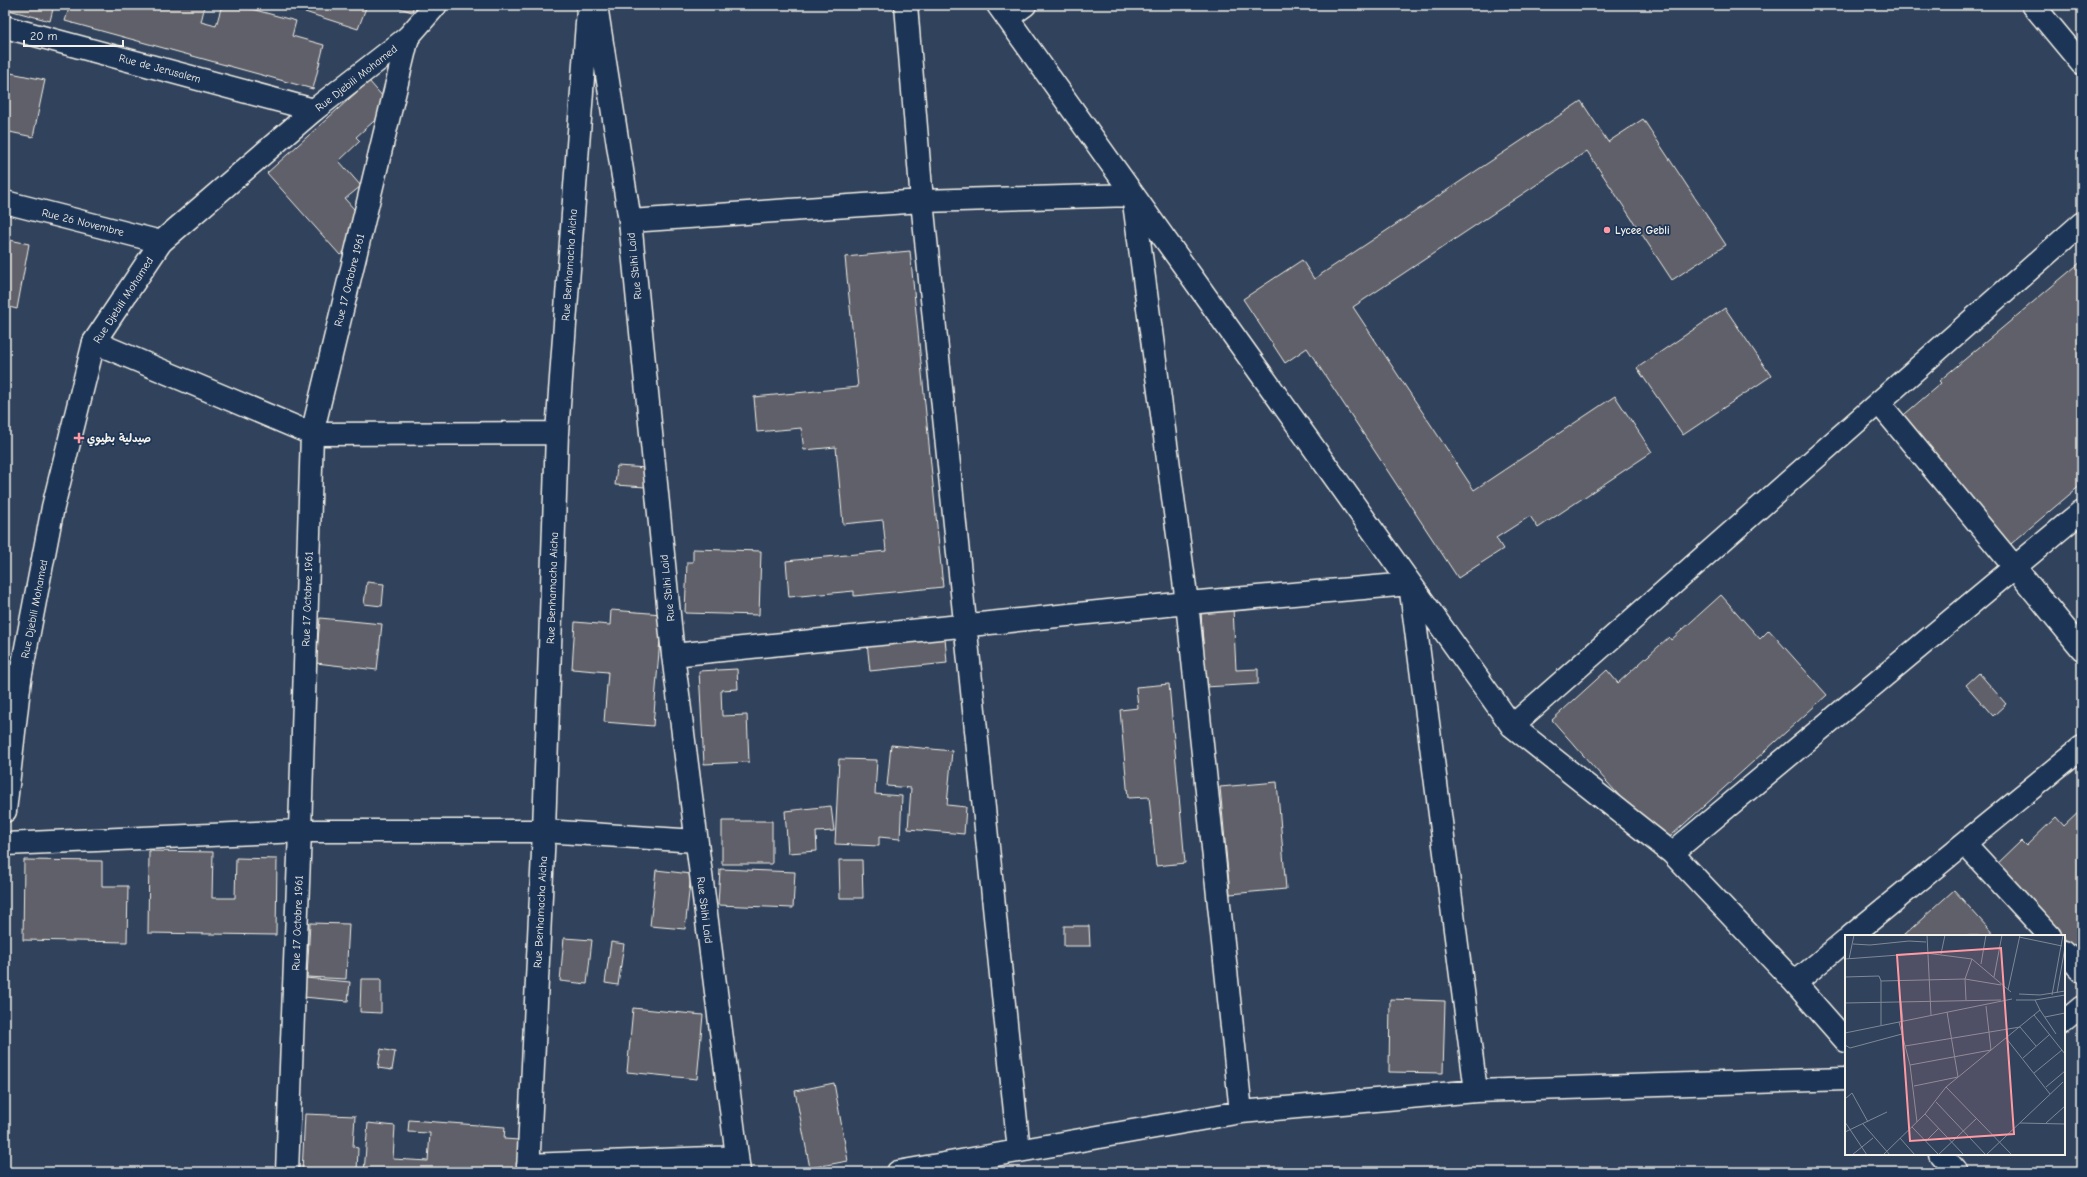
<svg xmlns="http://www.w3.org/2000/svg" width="2087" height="1177" viewBox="0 0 2087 1177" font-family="'Comic Neue','Playpen Sans Arabic',sans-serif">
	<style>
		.building { fill: #5f6069; stroke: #f4f1e8 }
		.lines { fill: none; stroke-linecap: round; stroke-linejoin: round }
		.minor-casing { stroke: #f4f1e8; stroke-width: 25 }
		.major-casing { stroke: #f4f1e8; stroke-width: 25 }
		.minor { stroke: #1d3557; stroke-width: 22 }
		.major { stroke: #1d3557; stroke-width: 22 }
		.poi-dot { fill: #ff9aa2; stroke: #1d3557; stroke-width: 1.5 }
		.labels { text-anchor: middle; stroke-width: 3.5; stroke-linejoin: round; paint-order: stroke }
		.street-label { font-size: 11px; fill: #f4f1e8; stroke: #1d3557 }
		.poi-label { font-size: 11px; font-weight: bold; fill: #f4f1e8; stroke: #1d3557; text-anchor: start }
		.inset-road { fill: none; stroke: #7f8894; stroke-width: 1 }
		.view { fill: #ff9aa2; fill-opacity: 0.15; stroke: #ff9aa2; stroke-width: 2 }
		.inset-edge { fill: none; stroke: #f4f1e8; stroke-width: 2 }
	</style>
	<rect width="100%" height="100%" fill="#31425c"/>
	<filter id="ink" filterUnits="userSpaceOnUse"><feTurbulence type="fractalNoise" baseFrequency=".025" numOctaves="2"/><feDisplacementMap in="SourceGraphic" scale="8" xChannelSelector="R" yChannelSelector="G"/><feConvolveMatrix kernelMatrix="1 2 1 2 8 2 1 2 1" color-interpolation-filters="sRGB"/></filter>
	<g filter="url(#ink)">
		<path class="building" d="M5,5H54L50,21L5,9Z
			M70,5H205L201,22L216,26L222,5H244V7L296,21L292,36L324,45L313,89L65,21Z
			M283,5H367L358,29Z
			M390,5H414L412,12Z
			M11,73L45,80L33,137L5,131V102Z
			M369,81L391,106L356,137L360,141L339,161L361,186L345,199L371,228L340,255L267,173Z
			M1581,101L1608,142L1643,119L1726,245L1672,280L1587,151L1353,307L1474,490L1615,396L1652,452L1538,528L1530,516L1496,538L1503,549L1458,578L1307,348L1285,363L1243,299L1302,260L1314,279Z
			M5,239L29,244L17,309L5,306Z
			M910,251L943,587L854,596V591L789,597L786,561L886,551L883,520L843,524L836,447L804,450L801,428L757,432L754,397L858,387L845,257Z
			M2082,261V484L2005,549L1898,420L1941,383L1939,381Z
			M1725,308L1771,376L1683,435L1637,368Z
			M617,466L647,468L646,487L615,485Z
			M693,549L761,551L759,615L685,613L687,562H693Z
			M367,582L384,584L382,606L364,604Z
			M1721,595L1760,639L1769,630L1827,695L1662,844L1552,720L1607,670L1618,683L1669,637L1671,640Z
			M1233,608L1236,670L1258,669V684L1205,687L1201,610Z
			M611,610L662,614L653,726L604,722L608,672L572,669L575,622L610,625Z
			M320,618L382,624L377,670L316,663Z
			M944,625L947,663L870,671L866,633Z
			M737,669L738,689L721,690L722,716L747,715L749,762L704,764L699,671Z
			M1979,673L2006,704L1993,716L1966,685Z
			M1169,684L1185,863L1156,866L1149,797L1128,798L1120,710L1138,708L1136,687Z
			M891,745L952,751L947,805L966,807L964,834L908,829L911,788L887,786Z
			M839,759L877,760L875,794L902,796L900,839L879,837V846L835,844Z
			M1277,782L1286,889L1230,894L1220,787Z
			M831,806L834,831L816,832L817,851L788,853L785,811Z
			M2082,809V957L2064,938V936H2062L1995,866L2021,841L2026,846L2056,817L2064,826Z
			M722,821H772V864H722Z
			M149,851L213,852L212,898H235L236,858L277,859L276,935L148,933Z
			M24,860L102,861V886H128L127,942L23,940Z
			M839,860H862L863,898H840Z
			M720,869L795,872L793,908L718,905Z
			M656,870L691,874L685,929L650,926Z
			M1954,890L1995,936H1903Z
			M310,923L349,924L346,979L307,977Z
			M1064,926H1089L1090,946H1064Z
			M564,938L592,940L587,984L560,981Z
			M611,942L624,944L618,985L605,983Z
			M305,978L350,982L348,1001L303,997Z
			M361,979H381V1013L360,1012Z
			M1390,999L1445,1001L1443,1073L1389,1072Z
			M633,1008L703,1015L697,1079L627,1072Z
			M381,1049L395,1052L392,1070L378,1068Z
			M834,1083L848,1161L810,1168L795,1091Z
			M305,1114L355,1116L353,1147L358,1148L357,1172H302Z
			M409,1120L505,1127L504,1139L519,1140L517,1172H364L368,1123L395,1126L393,1159L428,1161L430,1133L408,1132Z"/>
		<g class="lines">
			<defs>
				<path id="minor" d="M596,5L630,221L673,655L739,1172
					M906,5L922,201L1019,1151
					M998,5L1512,726L1672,853L1795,983L1846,1041
					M2033,5L2082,64
					M1007,18L1025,5
					M5,27L314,110
					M5,202L161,242
					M630,221L922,201L1133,195L1187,603L1241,1112
					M94,342L312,434L557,433
					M1879,403L2082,649
					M673,655L1187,603L1410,584L1476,1091
					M5,675L20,679
					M1512,726L2082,223
					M5,844L300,831H544L696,841
					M1965,844L2050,936
					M1672,853L2082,511
					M1851,936L2082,747
					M2064,952L2082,971
					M1795,983L1846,940
					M2064,1022L2082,1007
					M1941,1154L1957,1172
					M528,1165L737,1157
					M287,1172L300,831L312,434L408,37
					M528,1172L544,831L557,433L588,9
					M898,1172L1241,1112L1476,1091L1846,1079"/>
				<path id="major" d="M5,811L20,679L53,507L94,342L161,242L314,110L408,37L436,5"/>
			</defs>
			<use href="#minor" class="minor-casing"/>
			<use href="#major" class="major-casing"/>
			<use href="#minor" class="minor"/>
			<use href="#major" class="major"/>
		</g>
	</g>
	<g class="poi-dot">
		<circle cx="1607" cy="230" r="4"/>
		<path d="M77 432h4v4h4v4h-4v4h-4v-4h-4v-4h4z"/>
	</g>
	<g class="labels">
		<g class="street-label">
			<text transform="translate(160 68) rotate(15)" y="4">Rue de Jerusalem</text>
			<text transform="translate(356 78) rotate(-38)" y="4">Rue Djebili Mohamed</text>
			<text transform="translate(83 222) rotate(14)" y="4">Rue 26 Novembre</text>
			<text transform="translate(569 265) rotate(-86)" y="4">Rue Benhamacha Aicha</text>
			<text transform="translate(634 266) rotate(-96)" y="4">Rue Sbihi Laid</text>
			<text transform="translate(349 280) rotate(-76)" y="4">Rue 17 Octobre 1961</text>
			<text transform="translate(123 300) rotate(-57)" y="4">Rue Djebili Mohamed</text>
			<text transform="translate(552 588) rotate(-88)" y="4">Rue Benhamacha Aicha</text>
			<text transform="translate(667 588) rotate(-96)" y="4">Rue Sbihi Laid</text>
			<text transform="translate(307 599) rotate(-88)" y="4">Rue 17 Octobre 1961</text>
			<text transform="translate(34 609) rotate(-79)" y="4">Rue Djebili Mohamed</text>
			<text transform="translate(705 910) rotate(83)" y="4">Rue Sbihi Laid</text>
			<text transform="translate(540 912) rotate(-87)" y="4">Rue Benhamacha Aicha</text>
			<text transform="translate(297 923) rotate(-88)" y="4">Rue 17 Octobre 1961</text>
		</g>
		<g class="poi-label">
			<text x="1615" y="234">Lycee Gebli</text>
			<text x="87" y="442">صيدلية بطيوي</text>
		</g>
	</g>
	<g transform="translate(1845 935)">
		<rect width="220" height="220" fill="#31425c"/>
		<path class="inset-road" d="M82,0L86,80M174,2L217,11M8,9L25,10L64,6L81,7M96,19L100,0M0,24L81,18L127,24L166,57M4,24L9,0M136,29L141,0M0,42L34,41L36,46L120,44L156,50M149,42L157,0M163,55L175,0M212,58L220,12M174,59L195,60L220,56M207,60L218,0M121,65L120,44L127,24M171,65H190L220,60M56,67L58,86M0,68L156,65M195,75L211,99M189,80L220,119M200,82L220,78M54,87L65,130L72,187M36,90V46M0,98L167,64M161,103L205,159M0,110L5,113L57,99M60,111L175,92L191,111M178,123L204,100M65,130L146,115L141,71M189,138L217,115M69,151L113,142L102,77M101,152L167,220M201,152L220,136M0,164L7,158L23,187M91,167L141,220M80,179L119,220M0,187L22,220M175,188L220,189M201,188L220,171M18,189L45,220M67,192L94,220M0,197L42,177M55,203L70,220M81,206L94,193M7,220L28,203M38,220L80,179L101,152L195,75L190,65M93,220L132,183M141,220L218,147"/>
		<path class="view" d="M156,13L169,199L65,206L52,20Z"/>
		<rect width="220" height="220" class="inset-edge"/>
	</g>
	<rect width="2087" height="1177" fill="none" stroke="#1d3557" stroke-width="20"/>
	<rect x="10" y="10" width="2067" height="1157" fill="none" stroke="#f4f1e8" stroke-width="1.5" filter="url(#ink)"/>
	<path d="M24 40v6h99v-6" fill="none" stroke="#f4f1e8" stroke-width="2"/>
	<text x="30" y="40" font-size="12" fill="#f4f1e8" stroke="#1d3557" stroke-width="3" paint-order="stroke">20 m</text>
</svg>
